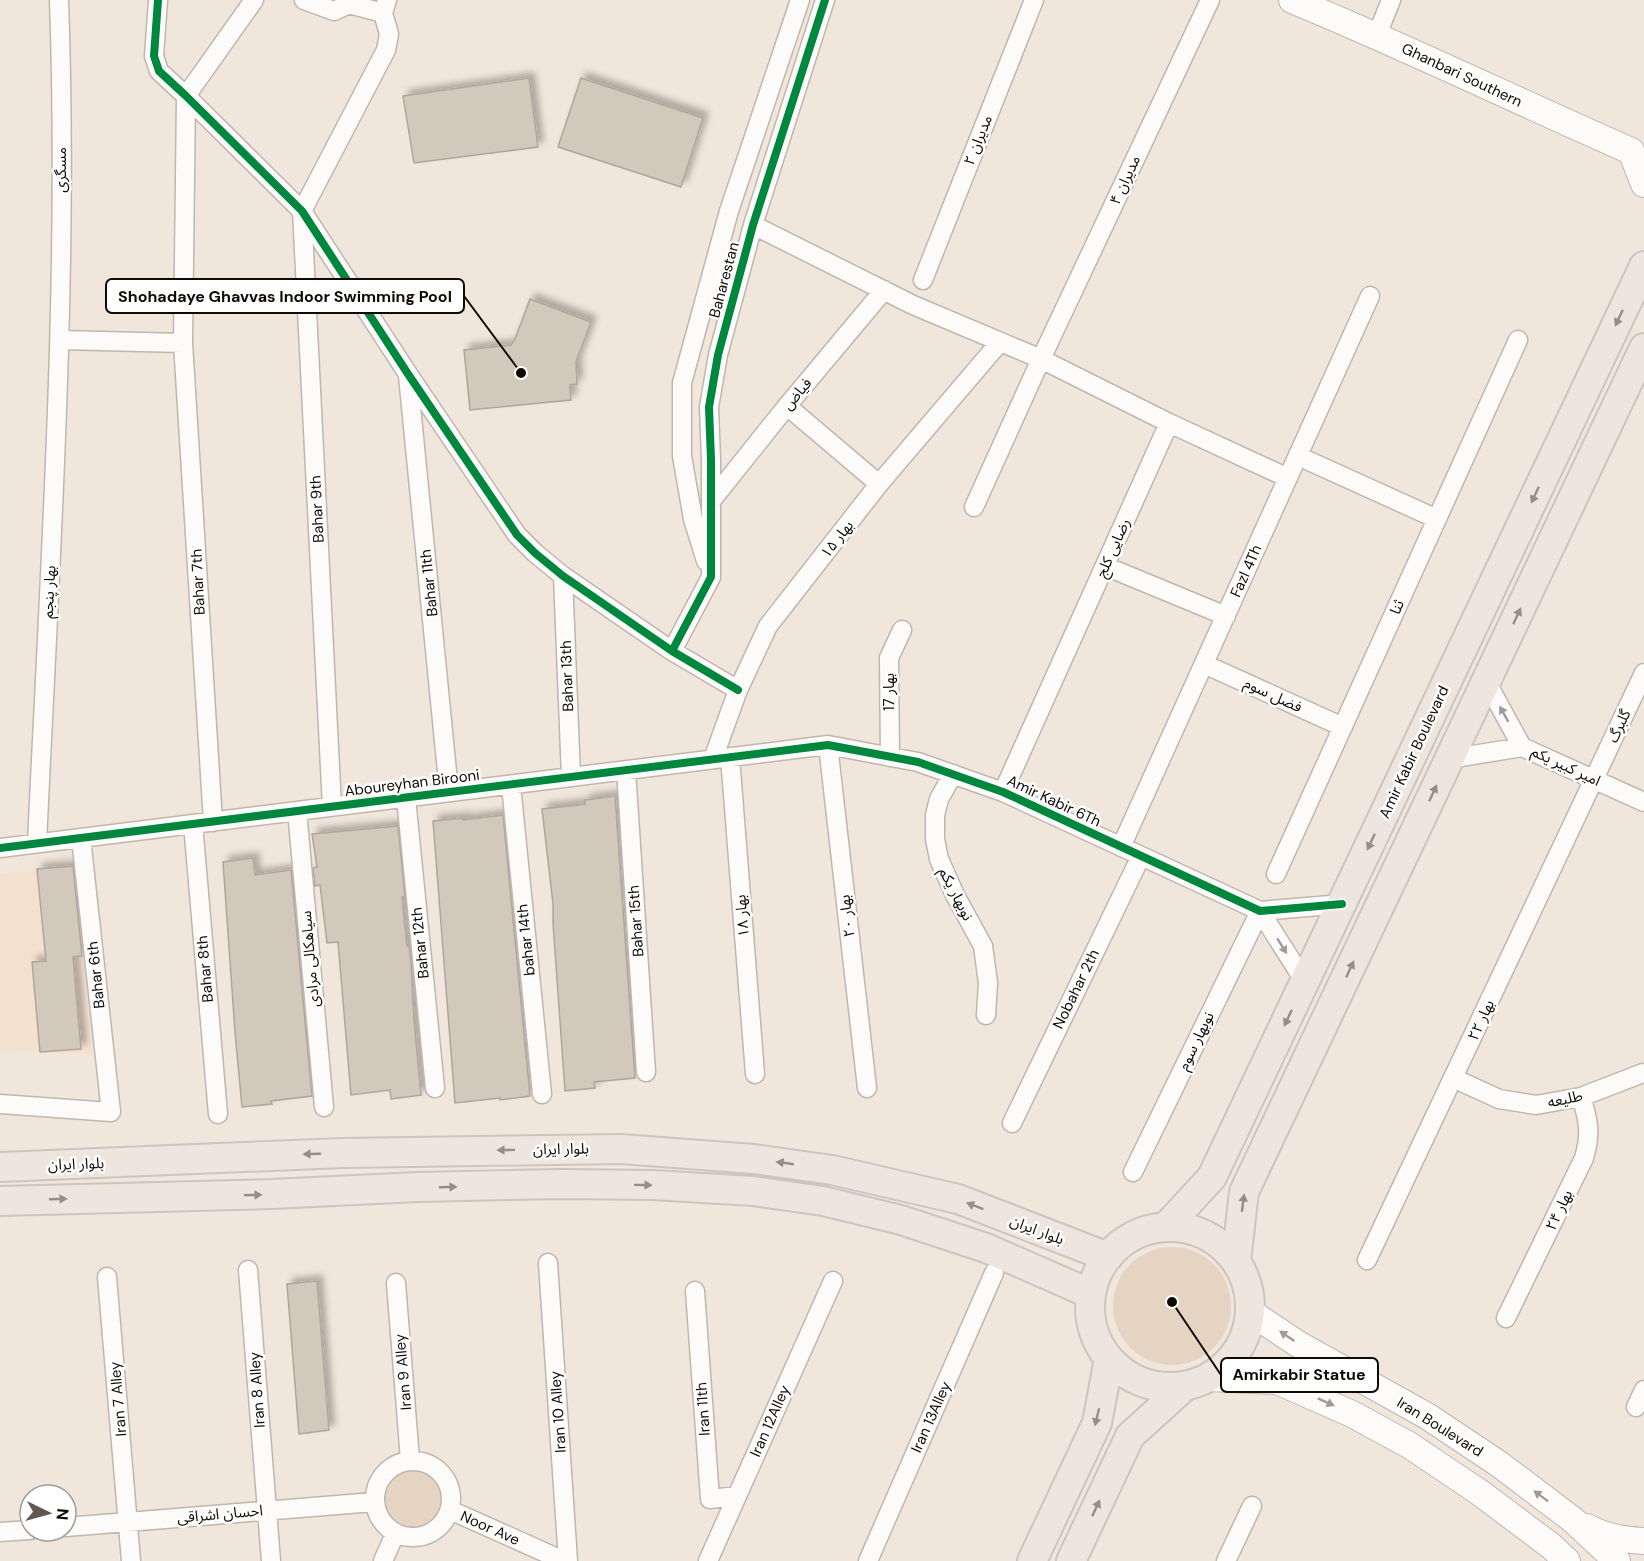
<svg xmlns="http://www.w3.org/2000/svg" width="1644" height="1561" viewBox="0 0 1644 1561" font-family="'DM Sans','Noto Sans Arabic',sans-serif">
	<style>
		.built { fill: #f4e0ce }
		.green { fill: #e6d4c3 }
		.building { fill: #d3c8bc; stroke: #aea69d; stroke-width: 1.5; filter: url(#shadow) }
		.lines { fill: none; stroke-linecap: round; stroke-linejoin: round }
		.street-casing { stroke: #bfb6ae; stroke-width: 21 }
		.secondary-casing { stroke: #bfb6ae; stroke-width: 28 }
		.primary-casing { stroke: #cac5c0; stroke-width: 32 }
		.street { stroke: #fdfbfa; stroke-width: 18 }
		.secondary { stroke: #fdfbfa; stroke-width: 26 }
		.primary { stroke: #eee6de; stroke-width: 28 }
		.cycleway-casing { stroke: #fff; stroke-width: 11 }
		.cycleway { stroke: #00873e; stroke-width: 8 }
		.oneway { fill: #958e87 }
		.oneway2 { fill: #9e9b98 }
		.labels { text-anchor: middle; stroke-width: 5; stroke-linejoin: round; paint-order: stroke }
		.street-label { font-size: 15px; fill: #100a05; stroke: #fff }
		.leader { fill: none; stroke: #100a05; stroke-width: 2 }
		.callout-dot { fill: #100a05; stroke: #fff; stroke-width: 2 }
		.callout { fill: #fff; stroke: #100a05; stroke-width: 2 }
		.callout-label { font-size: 16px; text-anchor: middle; font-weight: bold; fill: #100a05 }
	</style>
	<defs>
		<filter id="shadow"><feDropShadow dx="5.5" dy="-5.5" stdDeviation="3" flood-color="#0004"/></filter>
	</defs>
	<rect width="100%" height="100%" fill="#f1e6db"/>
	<path class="built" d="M73,866L93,1054L0,1050V874Z"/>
	<path class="green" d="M1113 1306a59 59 0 1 1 118 0a59 59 0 1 1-118 0Z
		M410,1459C417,1460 425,1462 432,1466C448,1475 456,1497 448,1514C416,1561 323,1493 410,1459Z"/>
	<path class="building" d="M529,78L538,147L414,163L403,96Z
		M581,78L703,118L681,187L558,147Z
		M530,299L591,322L576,362L577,384L570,385L571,400L470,410L464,350L511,345L515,339Z
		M615,796L635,1078L594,1082L595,1088L565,1091L553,923V904L542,809L585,804V800Z
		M503,815L530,1096L500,1100V1098L455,1103L433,821L463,818V820Z
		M398,826L405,897H402L407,946L409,945L411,963L414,1020L421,1095L391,1099L390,1090L351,1095L338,942L327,943L320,885L315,886L313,868L317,867L312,834Z
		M253,858L255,875L291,870L312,1096L271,1101L272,1104L242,1107L235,1032L223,862Z
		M73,866L82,956L73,957L81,1049L40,1052L32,962L46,961L37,869Z
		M317,1281L329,1430L299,1434L287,1284Z"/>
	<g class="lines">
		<defs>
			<path id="street" d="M158,0L154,56L159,71L186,96L302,211L408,374L517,535L535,553L563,576L672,651L738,690
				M304,0L334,11L349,4
				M351,0L349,4L383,13L387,0
				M1377,35L1391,0
				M753,225L913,305L1041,359L1169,423
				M923,280L1034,0
				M60,340L183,343
				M408,376L449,792
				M787,406L879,484
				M1298,456L1437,519
				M711,501L787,406L884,290
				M974,507L1041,359L1210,0
				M706,561L693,519L682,456V383L729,211L800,0
				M1105,566L1226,616
				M563,576L571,777
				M672,651L711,577V460L709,407L718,355L753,225L825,0
				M1204,664L1343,727
				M1486,681L1522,747
				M828,745L867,1088
				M730,757L755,1074
				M890,757L889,658L902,630
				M713,759L738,690L768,626L879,484L1000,342
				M1449,759L1522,747L1644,802
				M626,770L646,1072
				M953,774L939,799L935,815V839L939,859L955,895L983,946L988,983L986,1015
				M511,785L542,1094
				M1003,792L1169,423L1288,478
				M406,798L435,1088
				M332,807L302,211L386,50L389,34L383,13
				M297,811L324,1107
				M213,822L183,343L186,96L254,0
				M193,824L218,1114
				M37,843C50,563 69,281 59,0
				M1121,847L1370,296
				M0,848L828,745L918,762L1003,792L1260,911L1342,904
				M1276,874L1518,340
				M1260,911L1305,982
				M1453,1078L1499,1099L1536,1105L1581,1097L1643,1073
				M0,1104L111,1112L81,838
				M1012,1123L1141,856
				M1133,1172L1260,911
				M1367,1260L1644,673
				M548,1263L568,1561
				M248,1270L271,1561
				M107,1277L131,1561
				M396,1283L410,1460
				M695,1291L710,1499L737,1496
				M1506,1318L1584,1158C1591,1135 1589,1121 1581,1097
				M1636,1407L1644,1390
				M375 1499a38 38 0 1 1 76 0a38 38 0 1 1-76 0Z
				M450,1510L564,1561
				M66,1527L374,1502
				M0,1532L30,1530
				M383,1561L395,1534
				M708,1561L833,1281
				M868,1561L994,1273
				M1226,1561L1252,1506"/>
			<path id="secondary" d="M1292,0C1406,47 1517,101 1631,151
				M1631,151L1644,184
				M1250,1312L1298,1344L1427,1416L1499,1464L1573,1520L1617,1561
				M1209,1378L1277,1381L1352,1414L1409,1445L1479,1492L1551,1546L1567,1561
				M1587,1527C1604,1537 1624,1540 1644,1541"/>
			<path id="primary" d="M0,1167L343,1153L621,1149L754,1159L832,1170L958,1199L1108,1257
				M0,1201L272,1194L418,1187L561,1184L653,1185L753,1191L823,1201L901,1220L986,1248L1091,1294
				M1166,1227L1212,1177L1644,266
				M1090 1307a80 80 0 1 1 160 0a80 80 0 1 1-160 0Z
				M1236,1261L1244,1192L1644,348
				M1032,1561L1097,1423L1109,1359
				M1071,1561L1130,1436L1184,1387"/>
		</defs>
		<use href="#street" class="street-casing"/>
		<use href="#secondary" class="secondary-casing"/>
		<use href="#primary" class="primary-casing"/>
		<use href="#street" class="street"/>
		<use href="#secondary" class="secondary"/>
		<use href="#primary" class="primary"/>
		<defs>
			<path id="cycleway" d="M158,0L154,56L159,71L186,96L302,211L408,374L517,535L535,553L563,576L672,651L738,690
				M672,651L711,577V460L709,407L718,355L753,225L825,0
				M0,848L828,745L918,762L1003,792L1260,911L1342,904"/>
		</defs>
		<use href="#cycleway" class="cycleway-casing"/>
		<use href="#cycleway" class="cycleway"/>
	</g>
	<defs><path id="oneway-solid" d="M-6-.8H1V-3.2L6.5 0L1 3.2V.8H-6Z" transform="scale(1.5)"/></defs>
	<g class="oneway">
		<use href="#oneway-solid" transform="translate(1619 318) rotate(115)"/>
		<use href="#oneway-solid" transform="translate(1535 495) rotate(115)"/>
		<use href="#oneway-solid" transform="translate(1517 616) rotate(-65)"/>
		<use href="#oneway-solid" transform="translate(1433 793) rotate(-65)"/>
		<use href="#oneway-solid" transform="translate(1371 842) rotate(115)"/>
		<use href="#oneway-solid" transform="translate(1350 969) rotate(-65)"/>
		<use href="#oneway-solid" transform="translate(1288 1018) rotate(115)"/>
		<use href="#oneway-solid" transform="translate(506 1150) rotate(179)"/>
		<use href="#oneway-solid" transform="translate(312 1154) rotate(178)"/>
		<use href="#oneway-solid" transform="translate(785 1163) rotate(-172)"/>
		<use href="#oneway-solid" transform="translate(643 1185) rotate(1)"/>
		<use href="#oneway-solid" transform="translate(448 1187) rotate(-2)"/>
		<use href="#oneway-solid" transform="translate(253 1195) rotate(-1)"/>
		<use href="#oneway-solid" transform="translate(58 1199) rotate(-2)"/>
		<use href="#oneway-solid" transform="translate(1243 1203) rotate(-83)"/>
		<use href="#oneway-solid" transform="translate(975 1206) rotate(-159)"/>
		<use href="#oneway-solid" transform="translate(1097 1417) rotate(104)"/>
		<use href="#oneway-solid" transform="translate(1096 1508) rotate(-65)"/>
	</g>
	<g class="oneway2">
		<use href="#oneway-solid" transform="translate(1504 714) rotate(-119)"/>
		<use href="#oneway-solid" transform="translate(1282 946) rotate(58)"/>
		<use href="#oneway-solid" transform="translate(1287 1336) rotate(-146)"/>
		<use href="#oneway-solid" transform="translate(1326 1402) rotate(24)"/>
		<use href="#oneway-solid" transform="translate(1541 1496) rotate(-143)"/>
	</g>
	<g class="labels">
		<g class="street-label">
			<text transform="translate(1462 75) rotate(25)" y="5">Ghanbari Southern</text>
			<text transform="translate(978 140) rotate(-68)" y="5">مدیران ۲</text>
			<text transform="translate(61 170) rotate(-90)" y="5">مسگری</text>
			<text transform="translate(1125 180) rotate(-65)" y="5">مدیران ۴</text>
			<text transform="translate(724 280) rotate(-75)" y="5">Baharestan</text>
			<text transform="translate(797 394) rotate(-50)" y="5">فیاض</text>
			<text transform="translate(317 509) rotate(-93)" y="5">Bahar 9th</text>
			<text transform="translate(837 539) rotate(-52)" y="5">بهار ۱۵</text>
			<text transform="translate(1113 548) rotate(-66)" y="5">رضایی کلج</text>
			<text transform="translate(1246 571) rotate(-66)" y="5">Fazl 4Th</text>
			<text transform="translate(198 582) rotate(-93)" y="5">Bahar 7th</text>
			<text transform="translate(429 583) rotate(-96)" y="5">Bahar 11th</text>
			<text transform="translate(49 592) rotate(-87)" y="5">بهار پنجم</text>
			<text transform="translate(1397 607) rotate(-66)" y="5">ثنا</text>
			<text transform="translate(567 676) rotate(-92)" y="5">Bahar 13th</text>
			<text transform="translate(889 692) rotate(-90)" y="5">بهار 17</text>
			<text transform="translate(1273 695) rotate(25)" y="5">فضل سوم</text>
			<text transform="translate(1619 726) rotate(-65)" y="5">گلبرگ</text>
			<text transform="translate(1414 752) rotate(-65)" y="5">Amir Kabir Boulevard</text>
			<text transform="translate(1566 766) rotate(25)" y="5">امیر کبیر یکم</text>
			<text transform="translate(412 783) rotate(-7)" y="5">Aboureyhan Birooni</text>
			<text transform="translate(1054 801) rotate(25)" y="5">Amir Kabir 6Th</text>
			<text transform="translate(956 894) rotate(63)" y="5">نوبهار یکم</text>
			<text transform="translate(742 916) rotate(-95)" y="5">بهار ۱۸</text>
			<text transform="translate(847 916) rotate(-97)" y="5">بهار ۲۰</text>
			<text transform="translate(636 921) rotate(-94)" y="5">Bahar 15th</text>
			<text transform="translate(526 940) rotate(-96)" y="5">bahar 14th</text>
			<text transform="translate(420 943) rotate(-96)" y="5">Bahar 12th</text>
			<text transform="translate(310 959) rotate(-95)" y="5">سیاهکالی مرادی</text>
			<text transform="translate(205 969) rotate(-95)" y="5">Bahar 8th</text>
			<text transform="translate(96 975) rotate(-96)" y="5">Bahar 6th</text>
			<text transform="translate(1076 989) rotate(-64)" y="5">Nobahar 2th</text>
			<text transform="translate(1481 1020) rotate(-65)" y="5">بهار ۲۲</text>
			<text transform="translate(1196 1041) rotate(-64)" y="5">نوبهار سوم</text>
			<text transform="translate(1565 1099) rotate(-12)" y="5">طلیعه</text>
			<text transform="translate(561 1149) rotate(-1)" y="5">بلوار ایران</text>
			<text transform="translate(76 1164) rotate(-2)" y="5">بلوار ایران</text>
			<text transform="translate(1559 1210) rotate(-64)" y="5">بهار ۲۴</text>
			<text transform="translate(1037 1230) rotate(21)" y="5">بلوار ایران</text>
			<text transform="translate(403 1372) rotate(-95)" y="5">Iran 9 Alley</text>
			<text transform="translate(257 1390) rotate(-94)" y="5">Iran 8 Alley</text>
			<text transform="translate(118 1399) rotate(-95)" y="5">Iran 7 Alley</text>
			<text transform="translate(703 1409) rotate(-94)" y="5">Iran 11th</text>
			<text transform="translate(558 1412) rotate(-94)" y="5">Iran 10 Alley</text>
			<text transform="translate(931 1417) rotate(-66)" y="5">Iran 13Alley</text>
			<text transform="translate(770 1421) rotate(-66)" y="5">Iran 12Alley</text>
			<text transform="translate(1440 1427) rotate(32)" y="5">Iran Boulevard</text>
			<text transform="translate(220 1514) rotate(-5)" y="5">احسان اشراقی</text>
			<text transform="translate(490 1528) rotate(24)" y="5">Noor Ave</text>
		</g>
	</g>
	<path class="leader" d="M521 373L464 296M1172 1302L1221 1375"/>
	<g class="callout-dot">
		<circle cx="521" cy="373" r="6"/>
		<circle cx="1172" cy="1302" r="6"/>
	</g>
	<g class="callout">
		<rect x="106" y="279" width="358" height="34" rx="6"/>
		<rect x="1221" y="1358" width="157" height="34" rx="6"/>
	</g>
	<g class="callout-label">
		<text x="285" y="302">Shohadaye Ghavvas Indoor Swimming Pool</text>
		<text x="1299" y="1380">Amirkabir Statue</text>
	</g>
	<g transform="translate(48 1513) rotate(95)"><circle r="28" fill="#ffffff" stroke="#9f9d9b" stroke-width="1.5"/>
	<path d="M0-4.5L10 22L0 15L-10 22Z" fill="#5f5750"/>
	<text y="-9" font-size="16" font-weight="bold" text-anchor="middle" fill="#100a05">N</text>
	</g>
</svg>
